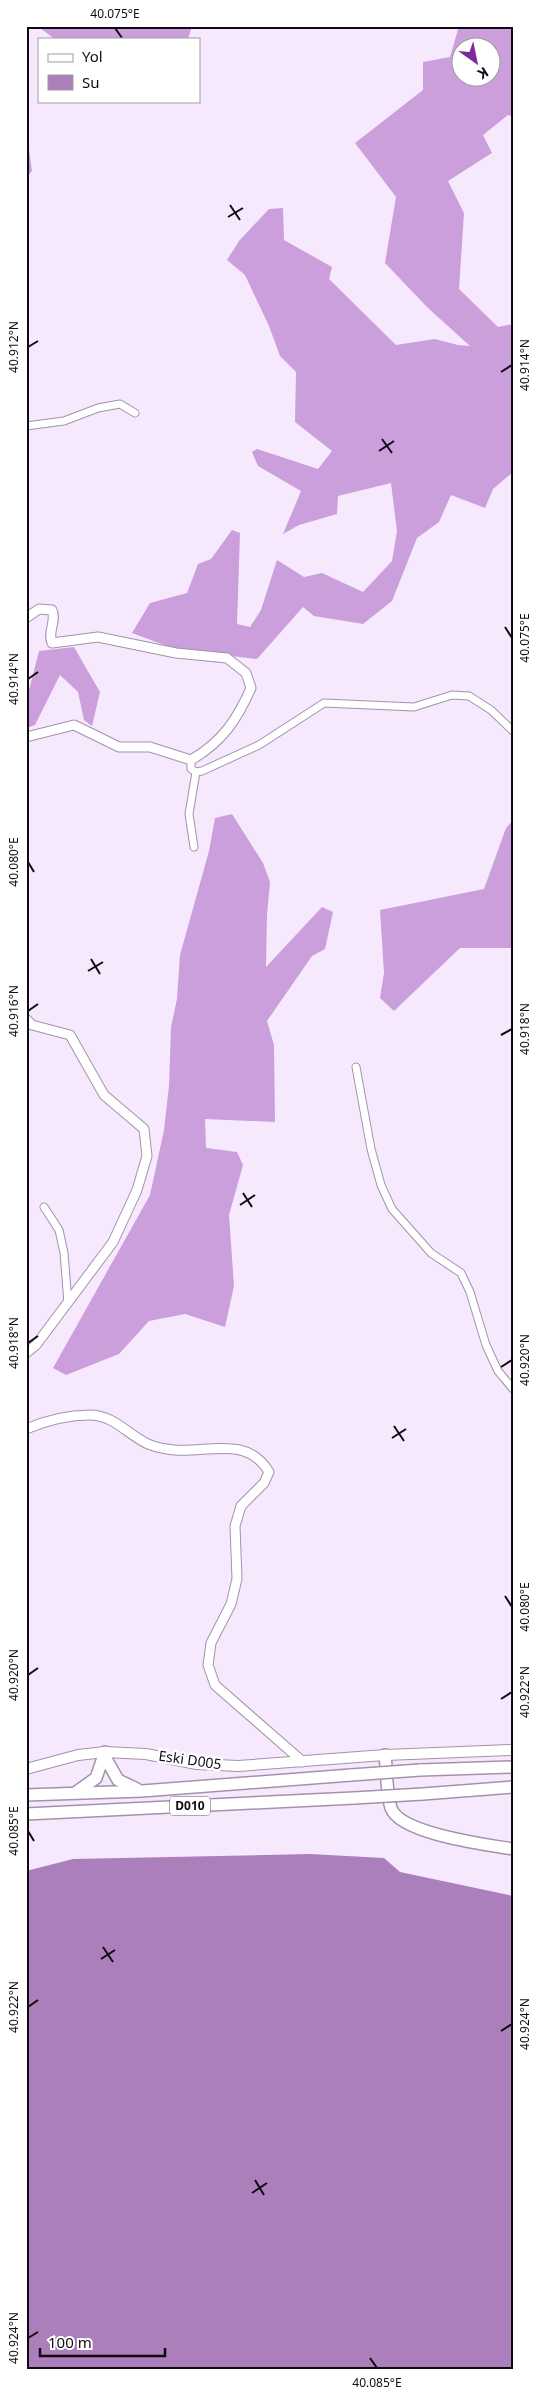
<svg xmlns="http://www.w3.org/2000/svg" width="539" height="2396" viewBox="0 0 539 2396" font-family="'Noto Sans',sans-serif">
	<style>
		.forest { fill: #cb9edc; fill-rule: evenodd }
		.water { fill: #ab7fbb }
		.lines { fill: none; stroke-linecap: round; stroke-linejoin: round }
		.minor-casing { stroke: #a392aa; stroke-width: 9 }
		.tertiary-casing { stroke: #a392aa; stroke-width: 11 }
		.secondary-casing { stroke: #a392aa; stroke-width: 12 }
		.trunk-casing { stroke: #a392aa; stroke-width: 14 }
		.minor { stroke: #fff; stroke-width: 7 }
		.tertiary { stroke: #fff; stroke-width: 9 }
		.secondary { stroke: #fff; stroke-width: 10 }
		.trunk { stroke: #fff; stroke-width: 11 }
		.trunk-bridge-casing { stroke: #a392aa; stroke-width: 14; stroke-linecap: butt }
		.trunk-bridge { stroke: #fff; stroke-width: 11 }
		.ticks { fill: none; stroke: #100a12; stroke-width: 2 }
		.labels { text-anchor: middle; stroke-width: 5; stroke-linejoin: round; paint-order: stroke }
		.shield { fill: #fff; stroke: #585459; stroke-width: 1 }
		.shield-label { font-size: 12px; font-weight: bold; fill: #100a12 }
		.street-label { font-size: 14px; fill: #100a12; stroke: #fff }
		.neatline { fill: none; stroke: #100a12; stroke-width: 2 }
		.ticks-label { font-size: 12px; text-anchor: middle; fill: #100a12 }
	</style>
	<rect width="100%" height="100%" fill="#f7e9fd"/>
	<path class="forest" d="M37,26H192L188,39H55Z
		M459,26H513V117L508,115L483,135L492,153L448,181L464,213L459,289L498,327L513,324V472L493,489L485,508L451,495L439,522L417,538L392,601L363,624L314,616L303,607L257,659L175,649L132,633L150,603L187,593L198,564L211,559L232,530L240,533L237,624L250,627L261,610L277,560L304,577L322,573L363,592L392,561L397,531L391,483L338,496L337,514L299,525L283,534L301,491L258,466L252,452L257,449L318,469L332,451L295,422L296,372L280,356L269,326L245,275L227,260L239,241L269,209L283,208L284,240L332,267L329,279L396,345L435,339L458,345L470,346L428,308L385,263L396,197L355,143L423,90V62L450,57ZM462,48H492V78H462Z
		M26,129L32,171L26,178Z
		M74,647L100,692L92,726L84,720L78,692L60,675L35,725L26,728V692L29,690L39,651Z
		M232,814L263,863L270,882L267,914L266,967L322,907L333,912L325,949L312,956L267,1021L274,1045L275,1122L205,1119L206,1148L237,1152L243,1165L229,1215L234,1286L225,1327L185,1314L149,1321L119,1354L66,1375L53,1368L150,1195L164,1130L169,1086L171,1027L177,999L180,955L209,851L215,818Z
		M513,820V948H460L394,1011L380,998L384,973L380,910L484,889L506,828Z"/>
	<path class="water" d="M310,1854L384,1858L400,1872L513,1896V2370H26V1871L73,1859Z"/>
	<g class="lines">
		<defs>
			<path id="minor" d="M26,426L64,421L98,408L120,404L135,413
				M191,760V769L196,772L202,771L259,745L324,703L414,707L452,695L469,696L491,710L513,731
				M194,847L189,814L196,772
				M356,1067L371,1149L381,1185L392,1209L431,1253L461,1273L470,1292L486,1345L498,1371L513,1389
				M44,1207L59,1230L64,1253L68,1303"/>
			<path id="tertiary" d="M26,618L39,609L52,610C57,622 47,631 52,643L98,637L176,653L227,658L246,673L251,688C237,720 222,742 191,760L150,747H119L74,725L26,737
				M26,1019L32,1025L70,1035L104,1095L144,1129L147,1156L137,1190L113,1242L36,1345L26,1353
				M26,1429C45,1421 69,1415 90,1415C114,1415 128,1435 148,1444C155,1447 166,1449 174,1450C208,1453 247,1435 269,1472L264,1483L241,1506L235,1526L237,1579L231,1604L211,1643L208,1665L215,1685L303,1762"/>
			<path id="secondary" d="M26,1769L78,1755L105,1752L146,1754L197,1764L238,1766L385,1755L513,1750"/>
			<path id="trunk" d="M385,1755C387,1771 386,1792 391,1808C400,1834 488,1845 513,1849
				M105,1757L118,1780L137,1789
				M420,1770L513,1767
				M75,1793L96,1778L105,1752
				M423,1794L513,1787
				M26,1795L142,1791L351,1775
				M26,1814L354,1798"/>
		</defs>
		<use href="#minor" class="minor-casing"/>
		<use href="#tertiary" class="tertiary-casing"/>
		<use href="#secondary" class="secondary-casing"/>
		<use href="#trunk" class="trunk-casing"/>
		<use href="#minor" class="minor"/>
		<use href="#tertiary" class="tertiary"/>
		<use href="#secondary" class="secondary"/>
		<use href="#trunk" class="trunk"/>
		<defs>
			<path id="trunk-bridge" d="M351,1775L420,1770
				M354,1798L423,1794"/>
		</defs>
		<use href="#trunk-bridge" class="trunk-bridge-casing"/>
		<use href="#trunk-bridge" class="trunk-bridge"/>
	</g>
	<path class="ticks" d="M115,28L122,38M230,205L240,220M228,217L243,208M28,347L38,341M501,372L512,365M382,439L392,453M379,451L394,441M505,627L512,638M28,679L38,672M28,862L34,872M91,959L100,974M88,971L103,962M28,1011L38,1004M501,1035L512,1029M243,1193L252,1207M240,1205L255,1195M28,1343L38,1336M501,1367L512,1360M394,1426L404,1441M392,1438L406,1429M505,1596L512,1607M28,1675L38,1668M501,1699L512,1692M28,1831L34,1841M103,1947L113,1962M101,1959L115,1950M28,2007L38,2000M501,2031L512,2024M255,2180L264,2195M252,2193L267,2183M28,2338L38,2332M370,2358L377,2368"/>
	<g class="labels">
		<rect class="shield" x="170" y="1796.5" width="40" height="19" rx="4"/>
		<g class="shield-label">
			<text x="190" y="1810">D010</text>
		</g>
		<g class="street-label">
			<text transform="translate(190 1760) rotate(8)" y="5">Eski D005</text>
		</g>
	</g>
	<rect width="539" height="2396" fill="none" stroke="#ffffff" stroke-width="55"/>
	<rect x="38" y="38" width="162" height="65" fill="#ffffff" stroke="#9f9da0"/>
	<rect x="48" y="54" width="25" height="8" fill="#ffffff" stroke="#9f9da0"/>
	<text x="82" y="62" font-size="15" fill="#100a12">Yol</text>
	<rect x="48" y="75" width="25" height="15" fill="#ab7fbb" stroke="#9f9da0"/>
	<text x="82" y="88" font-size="15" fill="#100a12">Su</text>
	<g transform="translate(476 62) rotate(147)"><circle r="24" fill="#ffffff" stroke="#9f9da0"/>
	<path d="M0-4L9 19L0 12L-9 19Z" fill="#7e2a99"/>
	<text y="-8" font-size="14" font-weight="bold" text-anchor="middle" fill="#100a12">K</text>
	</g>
	<path d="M40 2348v8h125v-8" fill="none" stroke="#100a12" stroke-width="2.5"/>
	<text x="48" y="2348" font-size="15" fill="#100a12" stroke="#ffffff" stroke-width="4" paint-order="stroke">100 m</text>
	<rect x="28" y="28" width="484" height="2340" class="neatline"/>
	<g class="ticks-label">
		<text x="115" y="18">40.075°E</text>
		<text transform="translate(14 347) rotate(-90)" y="4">40.912°N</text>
		<text transform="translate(525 365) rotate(-90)" y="4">40.914°N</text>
		<text transform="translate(525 638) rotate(-90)" y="4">40.075°E</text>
		<text transform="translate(14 679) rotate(-90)" y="4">40.914°N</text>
		<text transform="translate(14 862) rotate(-90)" y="4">40.080°E</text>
		<text transform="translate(14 1011) rotate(-90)" y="4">40.916°N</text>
		<text transform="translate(525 1029) rotate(-90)" y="4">40.918°N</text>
		<text transform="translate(14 1343) rotate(-90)" y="4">40.918°N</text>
		<text transform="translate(525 1360) rotate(-90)" y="4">40.920°N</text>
		<text transform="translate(525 1607) rotate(-90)" y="4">40.080°E</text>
		<text transform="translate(14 1675) rotate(-90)" y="4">40.920°N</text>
		<text transform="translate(525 1692) rotate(-90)" y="4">40.922°N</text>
		<text transform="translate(14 1831) rotate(-90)" y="4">40.085°E</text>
		<text transform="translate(14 2007) rotate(-90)" y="4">40.922°N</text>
		<text transform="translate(525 2024) rotate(-90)" y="4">40.924°N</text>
		<text transform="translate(14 2338) rotate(-90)" y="4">40.924°N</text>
		<text x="377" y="2387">40.085°E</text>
	</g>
</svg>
